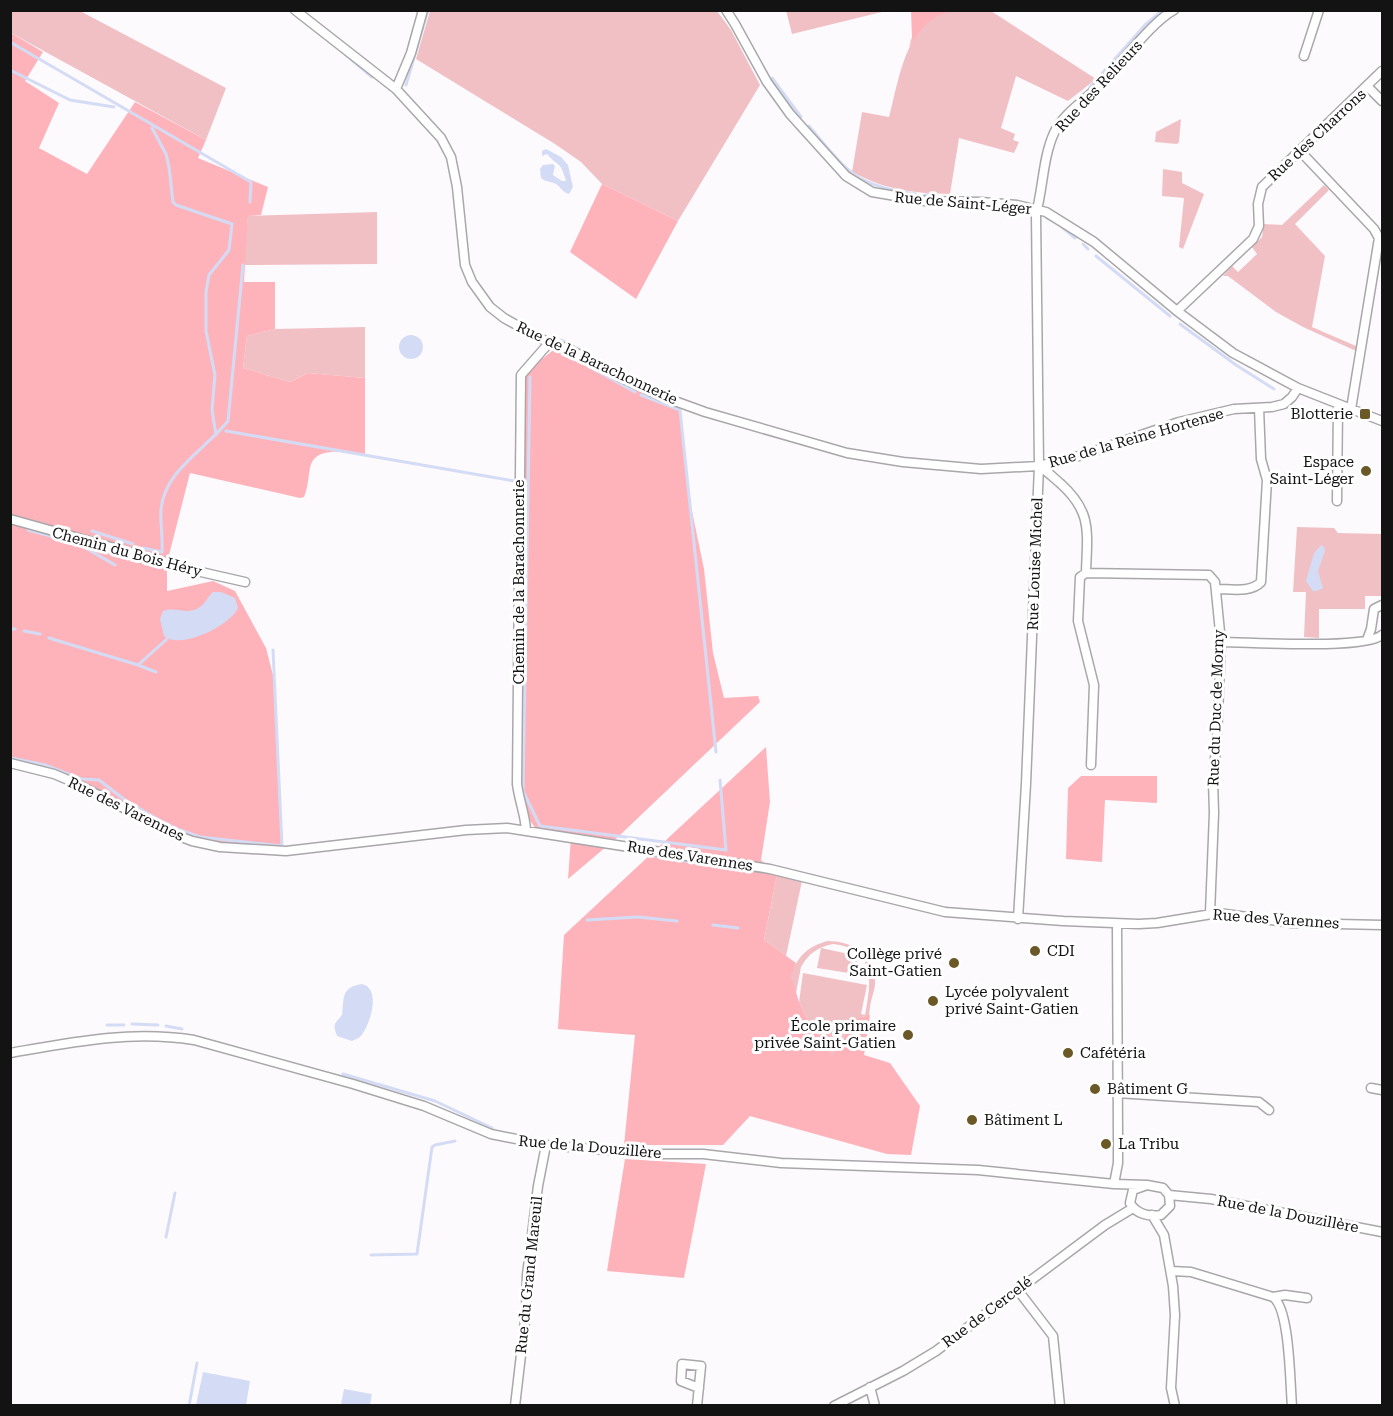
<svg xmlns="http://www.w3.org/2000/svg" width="1393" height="1416" viewBox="0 0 1393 1416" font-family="'Roboto Serif',serif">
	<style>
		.green { fill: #f1c0c5; fill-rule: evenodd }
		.forest { fill: #feb3bb }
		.water { fill: #d4dcf5 }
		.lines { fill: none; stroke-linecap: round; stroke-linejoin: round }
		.stream { stroke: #d4dcf5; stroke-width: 3 }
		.street-casing { stroke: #a9a7aa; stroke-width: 11 }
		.street { stroke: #fff; stroke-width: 8 }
		.poi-dot { fill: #6b5827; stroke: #fff; stroke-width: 2 }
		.labels { text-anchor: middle; stroke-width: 6; stroke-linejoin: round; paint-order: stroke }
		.street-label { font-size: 15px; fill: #141314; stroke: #fff }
		.poi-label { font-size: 15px; fill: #141314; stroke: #fff; text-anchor: start }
	</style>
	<rect width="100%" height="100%" fill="#fdfafe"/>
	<path class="green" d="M786,10H886V11L792,34Z
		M953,10L991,11L1096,79L1068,101L1016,76L1001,128L1015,134L1013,140L1019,142L1014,153L959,138L950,194C910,193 887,190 852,172L862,112L889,117C898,84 903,41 931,19C937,14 946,12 953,10Z
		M11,11H80L226,88L206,140L11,33Z
		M430,11H717L731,30L760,85L678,221L602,184L581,162L555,144L416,59Z
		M1181,119L1179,142L1177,144L1155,142L1156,132Z
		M1163,169L1182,172V183L1204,194L1183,249L1179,247L1184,198L1162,196Z
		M1324,185L1329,190L1295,224L1325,256L1312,327L1356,346V351L1303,327L1276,312L1228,276H1223L1232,266L1238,272L1257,254L1252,247L1262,237L1264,224L1282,225Z
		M377,212V264L243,265L248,216Z
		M365,327V378L308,373L290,382L243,368L247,336L275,329Z
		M1297,527L1334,528L1338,533L1382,534V596H1365V609H1319V638L1304,637L1306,592H1293Z
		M777,875L802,881L786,956L764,940Z
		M827,941C851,941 873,953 875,980C876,988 871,998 870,1007C867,1035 863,1062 858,1089C850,1114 831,1129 804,1123C800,1122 794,1122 790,1119C777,1111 775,1089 775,1076L791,975C798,956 807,947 827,941ZM833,944C877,949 871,983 865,1015L861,1014L867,985L803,973L799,1002L809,1023L832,1056L843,1043L848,1021L865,1016L852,1091C834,1136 778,1126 780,1077L801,967C809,953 818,947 833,944Z
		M821,948L858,956L855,974L817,968Z"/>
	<path class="forest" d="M911,11V10L953,11C928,17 923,27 909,47L912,37Z
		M11,33L43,52L25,81L59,103L39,148L87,174L135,102L206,140L198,158L268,187L261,215L248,216L244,282H275V329L247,336L243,368L290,382L308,373L365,378V455C347,453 315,444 310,468C308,478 308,488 304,497L300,498L190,473L167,563V591L213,581L235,591L266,648L274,679L282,846L237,849L189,840L73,782L11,763Z
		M602,184L678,221L636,299L570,252Z
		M569,349L679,402L688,492L704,569L713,653L724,698L758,696L760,702L620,835L568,879L571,837L538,832L526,815L517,784L524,374L552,351Z
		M766,747L770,802L761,860L777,875L764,940L796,963L791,976L799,1002L809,1023L832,1055L843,1043L848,1020L870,1015L864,1055L890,1063L920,1106L911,1155L887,1154L750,1116L723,1145H624L635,1035L558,1029L564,935Z
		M1081,776H1157V803L1105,800L1102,862L1066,859L1068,788Z
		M625,1159L706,1164L684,1278L607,1271Z"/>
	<path class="water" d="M546,149L561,157L568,165L573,187L569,194C562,193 561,186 554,183C548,181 546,182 541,178L540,169L543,165L553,164L555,166L553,175L562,181H566C560,160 559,168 547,154L542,156V151Z
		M399 347a12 12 0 1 1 24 0a12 12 0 1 1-24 0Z
		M1321,545L1324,547L1325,551L1318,571L1323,588L1317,591H1313L1306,581L1314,553Z
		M213,592H221L235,598L238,608C230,626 180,650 164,636L160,619L163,611C176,606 188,616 200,607C206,603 208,596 213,592Z
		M362,984C382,989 370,1025 361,1036C359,1038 354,1040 352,1041L337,1036C332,1023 335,1024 342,1015C344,998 341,987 362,984Z
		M203,1372L250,1381L246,1405H196Z
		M344,1389L372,1394L370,1405L341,1404Z"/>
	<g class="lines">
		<path class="stream" d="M10,42L251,182L250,202
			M346,55L372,77
			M10,70L70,100L114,107
			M772,78L801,117
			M406,85L428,10
			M1090,87L1145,25L1163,10
			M809,126C847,171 854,186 916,194
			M152,128L166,154L169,167L173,202L176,205L232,224L229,250L209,275L206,292V331L215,375L212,410L216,435
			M925,195H929
			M998,209L1029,214
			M1047,218L1056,223
			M1063,228L1075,238
			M1083,244L1088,249
			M1096,256L1170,316
			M1180,324L1236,365L1274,389
			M561,340L598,359
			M561,351L635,392
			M530,377L523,791L540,826L726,850L720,780
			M641,395L680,410L716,752
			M226,431L514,481
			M28,530L77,543L115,565
			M92,531L133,544
			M143,548L162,552C163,537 160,523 161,509C165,470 205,450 228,421L243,265
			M10,629H15
			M24,631L40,634
			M49,638L138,665L167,639
			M138,665L156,672
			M11,758L45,765L81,779L99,780L125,800L159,820L180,830L200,837L282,846L273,650
			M635,852L675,860
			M684,861L703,863
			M587,920L638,917L677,921
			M713,925L738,928
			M132,1024L158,1025
			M107,1025H124
			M166,1026L182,1029
			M343,1074L435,1101L492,1128
			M166,1237L175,1193
			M371,1255L417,1254L432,1147L435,1145L455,1141
			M189,1406L197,1363"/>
		<defs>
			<path id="street" d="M295,10L396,89L441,138L451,157L457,187L465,265L472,282L490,307L504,318L549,343L569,349L620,377L661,396L705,412L847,453L903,462L981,469L1039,466L1083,455L1179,422L1234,409L1272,407L1284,404L1292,397L1298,388
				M726,10L735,24L767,82L790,114L846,176L872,192L925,201L981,202L1017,205L1046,212L1094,242L1177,311L1233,353L1298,388L1382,421
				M1304,56L1319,10
				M1368,87L1382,101
				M396,89L411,53L423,10
				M1300,151L1374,229L1379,238L1351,409
				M1177,311L1253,239L1259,226L1258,204L1262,187L1382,71
				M1039,466C1047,471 1054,478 1061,484C1093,513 1087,533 1086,573L1209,575L1215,582L1221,642L1217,738L1213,780L1214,813L1210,913
				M1337,501L1338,405
				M10,519L201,572L245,582
				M1086,573L1080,577L1078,621L1094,685L1091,765
				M1217,589C1231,589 1251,593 1261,582L1267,480L1261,459L1259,408
				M1367,640L1371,629L1374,609L1382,605
				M1221,642C1250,642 1364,650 1382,635
				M10,763L54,774L73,782L176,835L192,841L220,847L286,851L466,830L507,828L770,869L945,912L1063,921L1139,924L1157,923L1218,913L1292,923L1382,925
				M526,830C525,814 519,800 517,784L521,375L549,343
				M1018,919L1026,784L1039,466L1036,214C1043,188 1043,157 1054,133C1063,114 1085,100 1099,86C1120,66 1150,23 1174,10
				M10,1053C73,1042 130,1030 194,1040L353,1084L424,1106L491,1134L546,1145L652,1154H703L781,1163L978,1170L1114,1184L1147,1185
				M1371,1088L1382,1090
				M1117,1093L1259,1102L1269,1110
				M1114,1184L1118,1163V1137L1117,924
				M1147,1185L1163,1188L1169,1195L1170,1206L1161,1215C1149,1217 1136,1214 1130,1203L1133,1190Z
				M1169,1195L1211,1199L1382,1232
				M1152,1215L1164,1235L1173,1286L1175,1315L1171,1388L1175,1406
				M1172,1271L1191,1272L1273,1297C1290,1309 1290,1384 1292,1406
				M1017,1289L1053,1336L1060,1406
				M1273,1297L1285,1295L1307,1298
				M870,1387L875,1406
				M515,1406L526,1312L527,1275L538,1186L546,1145
				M697,1406L701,1366L682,1364L681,1381L699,1388
				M834,1406L903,1371L936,1351L1105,1225L1133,1208"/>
		</defs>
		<use href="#street" class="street-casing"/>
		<use href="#street" class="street"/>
	</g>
	<g class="poi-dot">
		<rect x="1359" y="408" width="12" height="12" rx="3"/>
		<circle cx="1366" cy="471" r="6"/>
		<circle cx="1035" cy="951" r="6"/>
		<circle cx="954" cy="963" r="6"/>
		<circle cx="933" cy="1001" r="6"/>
		<circle cx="908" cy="1035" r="6"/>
		<circle cx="1068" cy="1053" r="6"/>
		<circle cx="1095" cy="1089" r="6"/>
		<circle cx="972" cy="1120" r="6"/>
		<circle cx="1106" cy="1144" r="6"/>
	</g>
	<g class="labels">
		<g class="street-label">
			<text transform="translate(1099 86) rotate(-47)" y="5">Rue des Relieurs</text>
			<text transform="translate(1317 135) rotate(-43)" y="5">Rue des Charrons</text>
			<text transform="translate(963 203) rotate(5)" y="5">Rue de Saint-Léger</text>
			<text transform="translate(597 363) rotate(25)" y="5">Rue de la Barachonnerie</text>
			<text transform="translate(1136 438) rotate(-16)" y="5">Rue de la Reine Hortense</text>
			<text transform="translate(127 552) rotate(15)" y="5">Chemin du Bois Héry</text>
			<text transform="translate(1035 564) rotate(-88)" y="5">Rue Louise Michel</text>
			<text transform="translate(519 582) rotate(-90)" y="5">Chemin de la Barachonnerie</text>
			<text transform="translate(1216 708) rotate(-88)" y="5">Rue du Duc de Morny</text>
			<text transform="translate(126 809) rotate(26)" y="5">Rue des Varennes</text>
			<text transform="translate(690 856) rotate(9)" y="5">Rue des Varennes</text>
			<text transform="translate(1276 919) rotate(4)" y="5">Rue des Varennes</text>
			<text transform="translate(590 1147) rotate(5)" y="5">Rue de la Douzillère</text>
			<text transform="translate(1288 1214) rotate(11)" y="5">Rue de la Douzillère</text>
			<text transform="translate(529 1275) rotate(-84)" y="5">Rue du Grand Mareuil</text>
			<text transform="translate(987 1312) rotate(-37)" y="5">Rue de Cercelé</text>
		</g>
		<g class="poi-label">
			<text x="1353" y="419" text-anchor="end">Blotterie</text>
			<text x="1354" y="467" text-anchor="end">Espace<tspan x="1354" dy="17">Saint-Léger</tspan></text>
			<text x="1047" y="956">CDI</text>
			<text x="942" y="959" text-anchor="end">Collège privé<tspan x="942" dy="17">Saint-Gatien</tspan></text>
			<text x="945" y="997">Lycée polyvalent<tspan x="945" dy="17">privé Saint-Gatien</tspan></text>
			<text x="896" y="1031" text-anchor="end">École primaire<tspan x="896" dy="17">privée Saint-Gatien</tspan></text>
			<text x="1080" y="1058">Cafétéria</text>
			<text x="1107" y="1094">Bâtiment G</text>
			<text x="984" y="1125">Bâtiment L</text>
			<text x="1118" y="1149">La Tribu</text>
		</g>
	</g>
	<rect width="1393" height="1416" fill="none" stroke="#141314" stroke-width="24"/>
</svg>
